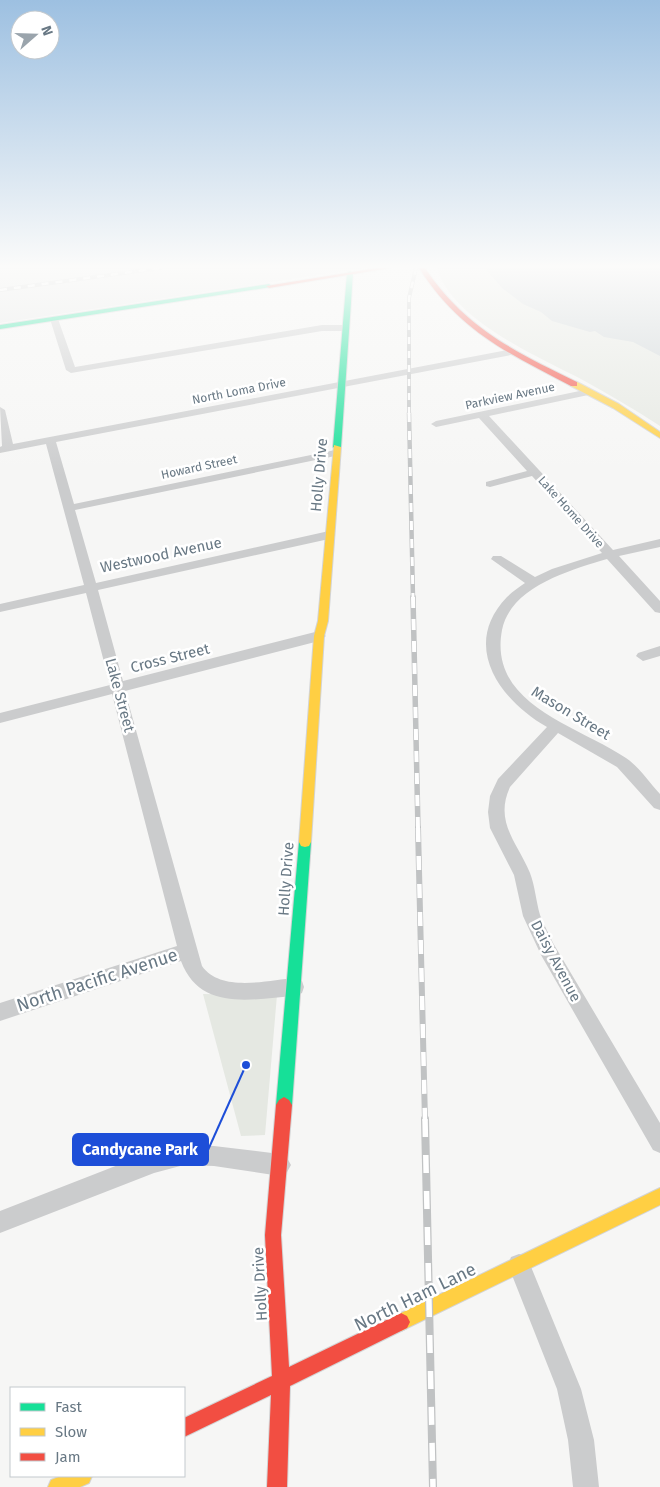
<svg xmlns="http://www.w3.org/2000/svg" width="660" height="1487" viewBox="0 0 660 1487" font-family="'Fira Sans',sans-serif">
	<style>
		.built { fill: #e5e6e6 }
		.green { fill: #e5e8e2 }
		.water { fill: #ccd3d6 }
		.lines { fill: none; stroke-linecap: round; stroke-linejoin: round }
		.fast-casing { stroke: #d3d4d5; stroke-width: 2 }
		.slow-casing { stroke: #d3d4d5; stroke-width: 2 }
		.jam-casing { stroke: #d3d4d5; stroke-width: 2 }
		.street { fill: #cbcccd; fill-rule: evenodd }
		.fast { fill: #16e098; fill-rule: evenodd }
		.slow { fill: #ffcf43; fill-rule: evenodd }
		.jam { fill: #f24e42; fill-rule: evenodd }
		.rail-far4-casing { stroke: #c0c2c3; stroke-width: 4 }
		.rail-far3-casing { stroke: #c0c2c3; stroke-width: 4.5 }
		.rail-far2-casing { stroke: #c0c2c3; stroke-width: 5.5 }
		.rail-far1-casing { stroke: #c0c2c3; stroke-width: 6 }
		.rail-casing { stroke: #c0c2c3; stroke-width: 8 }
		.rail-far4 { stroke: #fff; stroke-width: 2.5; stroke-dasharray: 7; stroke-linecap: butt }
		.rail-far3 { stroke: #fff; stroke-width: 3; stroke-dasharray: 9; stroke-linecap: butt }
		.rail-far2 { stroke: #fff; stroke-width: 4; stroke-dasharray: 11; stroke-linecap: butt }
		.rail-far1 { stroke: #fff; stroke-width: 4.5; stroke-dasharray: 14; stroke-linecap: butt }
		.rail { stroke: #fff; stroke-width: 5.5; stroke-dasharray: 18; stroke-linecap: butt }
		.labels { text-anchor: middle; stroke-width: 5; stroke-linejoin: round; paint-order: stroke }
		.far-street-label { font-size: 12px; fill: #687884; stroke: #fff }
		.street-label { font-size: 15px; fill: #687884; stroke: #fff }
		.near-street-label { font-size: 18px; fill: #687884; stroke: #fff }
		.leader { fill: none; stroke: #1d4ed8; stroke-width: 2 }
		.callout-dot { fill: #1d4ed8; stroke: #fff; stroke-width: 2 }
		.callout { fill: #1d4ed8; stroke: #1d4ed8; stroke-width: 2 }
		.callout-label { font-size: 16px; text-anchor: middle; font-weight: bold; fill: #fff }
	</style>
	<rect width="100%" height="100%" fill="#f6f6f5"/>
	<path class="built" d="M0,268H365L0,323Z"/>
	<path class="green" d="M437,268H660V426C634,409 608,394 581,379C537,356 452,320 437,268Z
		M203,994L277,995L265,1135L241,1136Z"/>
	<path class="water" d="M485,268H660V356L633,342L604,337L595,331L590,332L552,321L541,312L523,304L502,288Z"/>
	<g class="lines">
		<defs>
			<path id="fast" d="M350,271L353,273L341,447L337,449L333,447L347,273Z
				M269,284L272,286L271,287L0,329V325Z
				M305,837L309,838L311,842L292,1105L289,1110L284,1113L279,1110L276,1105L299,842L301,838Z"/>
			<path id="slow" d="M571,382H577L619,404L660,432V438L613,408L571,386Z
				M334,445L341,447L328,621L324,636L311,842L309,846L305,847L301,846L299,842L314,636L318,621Z
				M660,1188V1205L407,1328L401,1331L395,1328L392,1322L395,1316Z
				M61,1476H92L89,1483L80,1487H48L51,1480Z"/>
			<path id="jam" d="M377,268H390L269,288L266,286Z
				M419,268H425C465,328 514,351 577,382V386H571C508,353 459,331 419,268Z
				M284,1097L289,1100L292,1105L281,1235L289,1367L401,1313L407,1316L410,1322L407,1328L290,1386L287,1487H267L271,1395L184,1437V1418L272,1376L265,1235L276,1105L279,1100Z"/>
		</defs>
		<use href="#fast" class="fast-casing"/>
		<use href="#slow" class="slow-casing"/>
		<use href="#jam" class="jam-casing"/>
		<path class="street" d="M54,316L58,319L75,367L322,325H346L350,328L346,331H322L71,373L66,370L50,319Z
			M513,349L518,352L516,354L56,442L74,504L335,450L340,453L335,456L75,510L96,583L329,531L335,535L329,539L98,590L123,681L319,631L326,636L319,641L125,691L202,966C221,993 268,980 295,978L302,981L304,987L302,993L295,996C252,999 200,1012 181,961L0,1021V1003L177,946L112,694L0,723V713L110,685L86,593L0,612V604L84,585L46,444L0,453V447L2,446L0,407L5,410L13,444Z
			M589,389L594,392L593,394L489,416L613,550L660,539V547L619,556L660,601V613L655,612L607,559C571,570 511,586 502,630C488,705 577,725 626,758C639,767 649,782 660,794V810L654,808L617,767L558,733L510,787C494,822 517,842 530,873C535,886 536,901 540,915C544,925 549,934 553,943L660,1123V1153L653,1150L541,955L523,916L514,875L490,828L488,812L490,796L498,779L547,727C500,700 460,646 507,597C512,592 519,587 525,583L491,559L493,556H501L535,577L552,569L602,553L532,476L490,487L486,486V482L527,471L479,418L436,427L431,424L436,421Z
			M660,646V656L643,661L636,656L638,653Z
			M184,1145L214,1146L280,1154L287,1158L291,1165L287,1172L280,1176L214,1166L184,1165L154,1173L0,1233V1211L154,1151Z
			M519,1254L527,1257L581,1389L594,1440L599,1487H573L568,1440L557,1389L508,1265L511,1257Z"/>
		<use href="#fast" class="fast"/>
		<use href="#slow" class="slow"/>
		<use href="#jam" class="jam"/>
		<defs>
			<path id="rail-far4" d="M0,290L160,268
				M409,414V298L416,268"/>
			<path id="rail-far3" d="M409,413L413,598"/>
			<path id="rail-far2" d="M413,597L418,829"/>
			<path id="rail-far1" d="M418,828L425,1121"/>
			<path id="rail" d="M425,1119L433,1487"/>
		</defs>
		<use href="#rail-far4" class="rail-far4-casing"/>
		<use href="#rail-far3" class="rail-far3-casing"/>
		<use href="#rail-far2" class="rail-far2-casing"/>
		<use href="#rail-far1" class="rail-far1-casing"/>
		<use href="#rail" class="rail-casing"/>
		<use href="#rail-far4" class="rail-far4"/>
		<use href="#rail-far3" class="rail-far3"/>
		<use href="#rail-far2" class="rail-far2"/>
		<use href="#rail-far1" class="rail-far1"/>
		<use href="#rail" class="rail"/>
	</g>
	<linearGradient id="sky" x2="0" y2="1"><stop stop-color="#9dc0e1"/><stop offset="0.56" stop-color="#fbfbfa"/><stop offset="1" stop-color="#fbfbfa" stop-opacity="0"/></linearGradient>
	<rect width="660" height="476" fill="url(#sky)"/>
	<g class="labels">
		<g class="far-street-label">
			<text transform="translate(239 391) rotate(-11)" y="4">North Loma Drive</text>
			<text transform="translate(510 396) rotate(-12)" y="4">Parkview Avenue</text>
			<text transform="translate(199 467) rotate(-12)" y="4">Howard Street</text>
			<text transform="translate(571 512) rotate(48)" y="4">Lake Home Drive</text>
		</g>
		<g class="street-label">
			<text transform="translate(319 475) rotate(-85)" y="5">Holly Drive</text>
			<text transform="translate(161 555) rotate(-12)" y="5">Westwood Avenue</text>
			<text transform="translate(170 658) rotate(-14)" y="5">Cross Street</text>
			<text transform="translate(120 695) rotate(75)" y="5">Lake Street</text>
			<text transform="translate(571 713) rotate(31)" y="5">Mason Street</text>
			<text transform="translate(286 879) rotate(-86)" y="5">Holly Drive</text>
			<text transform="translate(556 961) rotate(62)" y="5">Daisy Avenue</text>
			<text transform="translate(260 1284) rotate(-93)" y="5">Holly Drive</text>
		</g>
		<g class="near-street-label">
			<text transform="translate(97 980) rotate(-18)" y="6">North Pacific Avenue</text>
			<text transform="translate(415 1297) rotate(-26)" y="6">North Ham Lane</text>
		</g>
	</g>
	<path class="leader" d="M246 1065L208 1150"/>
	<circle class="callout-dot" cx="246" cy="1065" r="5"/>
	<rect class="callout" x="73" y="1134" width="135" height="31" rx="5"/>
	<g class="callout-label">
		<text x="140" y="1155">Candycane Park</text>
	</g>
	<rect x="10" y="1387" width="175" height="90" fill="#ffffff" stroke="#c3c9ce"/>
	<rect x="20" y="1403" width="25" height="8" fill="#16e098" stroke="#c3c9ce"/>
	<text x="55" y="1412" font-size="15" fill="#687884">Fast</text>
	<rect x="20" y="1428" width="25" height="8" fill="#ffcf43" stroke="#c3c9ce"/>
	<text x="55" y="1437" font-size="15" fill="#687884">Slow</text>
	<rect x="20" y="1453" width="25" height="8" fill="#f24e42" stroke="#c3c9ce"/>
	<text x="55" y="1462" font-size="15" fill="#687884">Jam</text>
	<g transform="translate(35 35) rotate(70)"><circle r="24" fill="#ffffff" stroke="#c3c9ce"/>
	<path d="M0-4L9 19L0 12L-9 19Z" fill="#9aa4ac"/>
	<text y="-8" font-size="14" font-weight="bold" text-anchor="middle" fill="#687884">N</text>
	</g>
</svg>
